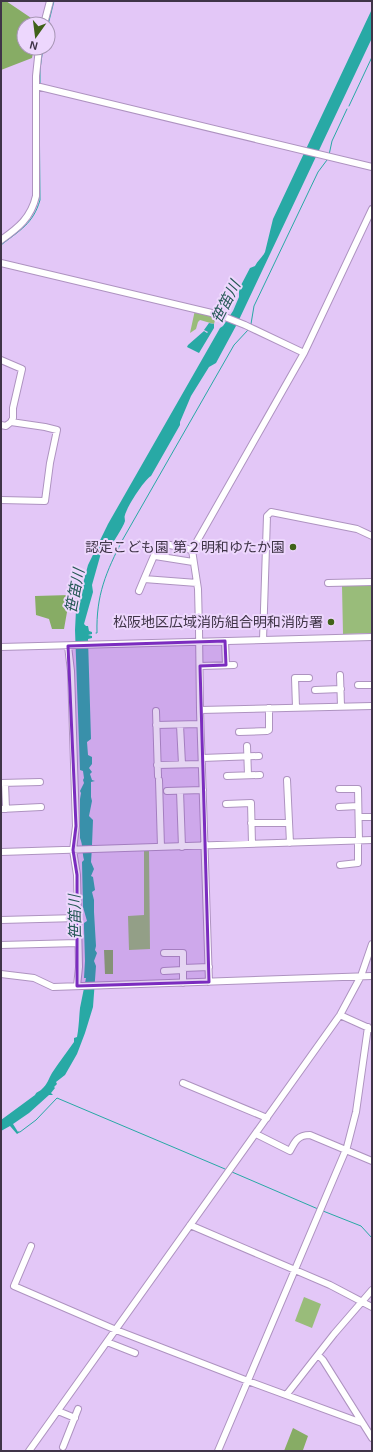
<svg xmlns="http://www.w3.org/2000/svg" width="373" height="1452" viewBox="0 0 373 1452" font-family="Arial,'Noto Sans JP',sans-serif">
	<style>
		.green { fill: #99bc7a }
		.forest { fill: #87ac65 }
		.water { fill: #28a9a5 }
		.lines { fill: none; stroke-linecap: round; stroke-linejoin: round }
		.stream { stroke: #28a9a5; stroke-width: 1 }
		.minor-casing { stroke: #ae93c0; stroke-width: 8 }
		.minor { stroke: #fff; stroke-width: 6 }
		.marked { fill: #7b2cbf; fill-opacity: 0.2; stroke: #7b2cbf; stroke-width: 3; stroke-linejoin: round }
		.poi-dot { fill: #406219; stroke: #edd7fd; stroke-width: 1.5 }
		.labels { text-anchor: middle; stroke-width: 4; stroke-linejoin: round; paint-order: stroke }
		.poi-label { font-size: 14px; fill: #3f3447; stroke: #edd7fd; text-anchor: end }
		.water-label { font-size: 15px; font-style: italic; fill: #255855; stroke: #edd7fd }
	</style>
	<rect width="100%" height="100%" fill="#e3c7f7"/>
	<path class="green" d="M195,310L216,316L214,324L200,320L198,322L196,329L190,333Z
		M372,585V633L343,634L342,586Z
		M149,849L150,949L129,950L128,916L144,915V850Z
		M304,1297L321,1304L312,1328L295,1321Z"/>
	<path class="forest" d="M1,1H6L40,24H24V48H34L32,58L1,70Z
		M70,595L64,629H52L49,619L36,615L35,596Z
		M104,950H113V974H105Z
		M293,1428L308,1436L303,1450L284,1451Z"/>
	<path class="water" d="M372,9V38L237,324L216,363L209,367L191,396L180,422V425L151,476C144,480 127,507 125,515C124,517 125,519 125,521C123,528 113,542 109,549H102L101,553L92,585L93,592L84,624L86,626H88L89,631L92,632V634L88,635L92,636V638L88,639L91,739L87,742L88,755L92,757V764L89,768L92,772L90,774L92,780L95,781L91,782V797L92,801L89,816L93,820L92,845L96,846L92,847L91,862L94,869L91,876L93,877L95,890L92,892L94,900V912L96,946L95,950L97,953L94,961L96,966L93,1007L85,1033L77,1054L65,1075L56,1082L57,1084L54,1087L55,1088L51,1093L53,1095H49L29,1113L13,1124L18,1132L19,1131L20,1132L17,1134L10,1126L1,1131V1120L35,1095C37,1091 39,1092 42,1089C47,1085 49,1078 52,1073C59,1062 67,1052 74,1042V1038L77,1037C79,1027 79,1017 80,1008C82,998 84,988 86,978H84L85,961L84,928V923L87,921L83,907L82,862L84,860C82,852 83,845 80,838V799L81,793L80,791L84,783L83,780L84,778L83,771L80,770L75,630L76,610L88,565L108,524L220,328L223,326L233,311L239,297V289L250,268L255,266C258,260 262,258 265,252L273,219Z
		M209,323L214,324V328L199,353L187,347L188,345L204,331L207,333L208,332L204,330Z"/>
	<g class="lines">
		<path class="stream" d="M48,25L54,1
			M40,85V69L43,48
			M349,106L372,57
			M329,155L332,141L347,109
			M1,245C20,230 33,224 40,200L39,90
			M251,324L254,306L318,172L327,160
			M96,633H97C96,595 106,572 123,539L234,345L248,330
			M20,1132L36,1120L57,1098L225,1169
			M232,1172L318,1209
			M323,1211L361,1226L372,1238"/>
		<defs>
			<path id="minor" d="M44,24L50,1
				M36,86L372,167
				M1,240C18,228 31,218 36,196V76L39,48
				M1,263L220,315L245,325L304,353
				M1,360L22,369L13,408V418L11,422L6,426L1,425
				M1,500L45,501L50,463L57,430L45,427L11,422
				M192,550L161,543L159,544L144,579L197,583
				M155,556L193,562
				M328,583L372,582
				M139,591L144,579
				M263,640L267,516L271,512L357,529L372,536
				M225,641L226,665
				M68,646L71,671L76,826L73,850L77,875L79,967L77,986
				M1,647L372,637
				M200,666L234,665
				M340,675L341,706
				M358,685H372
				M315,690L341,689
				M296,707L295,678H309
				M200,710L372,706
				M156,711L158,776
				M156,725L200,724
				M180,725L182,764
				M239,732L267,731L269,730V708
				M247,746L248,775
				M202,758L259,756
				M157,765L202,764
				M227,776L260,775
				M159,780L161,847
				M287,780L290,843
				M1,783L40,782
				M5,783L6,809
				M339,789H358L359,841
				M167,791L203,790
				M180,791L182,847
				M226,804L251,803L252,844
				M339,807L358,806
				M1,809L41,807
				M362,817H372
				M251,823H289
				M1,852L372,840
				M340,865L358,863V841
				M1,920L78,918
				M1,945L78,943
				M164,953H183V983
				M183,968L209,967
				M164,971L183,970
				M1,974L34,978L53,987L372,976
				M209,982L200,710L199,629L198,589L192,550L304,353L372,209
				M340,1015L371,1029
				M183,1083L267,1118
				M256,1134L290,1151C295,1141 298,1135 310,1135L372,1161
				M190,1225L330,1285L372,1307
				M31,1246L14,1286L116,1330L248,1381L362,1423
				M107,1342L135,1353
				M318,1355L323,1360L372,1438
				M287,1394L334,1334L372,1290
				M58,1411L75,1418
				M63,1447L78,1409
				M29,1451L340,1015L361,976L372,944
				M218,1451L347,1147L356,1112L368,1027"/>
		</defs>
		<use href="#minor" class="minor-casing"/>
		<use href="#minor" class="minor"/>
	</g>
	<path class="marked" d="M225,641L226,665L200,666L209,982L77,986V875L73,850L76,826L68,646Z"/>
	<g class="poi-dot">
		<circle cx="293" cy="547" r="4"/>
		<circle cx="331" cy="622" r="4"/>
	</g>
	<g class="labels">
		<g class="poi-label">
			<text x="285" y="552">認定こども園 第２明和ゆたか園</text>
			<text x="323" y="627">松阪地区広域消防組合明和消防署</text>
		</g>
		<g class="water-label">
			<text transform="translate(226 302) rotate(-63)" y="5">笹笛川</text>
			<text transform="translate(75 591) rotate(-79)" y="5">笹笛川</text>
			<text transform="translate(75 917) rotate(-91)" y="5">笹笛川</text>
		</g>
	</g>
	<rect width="373" height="1452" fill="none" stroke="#3f3447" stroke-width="4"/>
	<g transform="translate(36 36) rotate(194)"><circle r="19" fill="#edd7fd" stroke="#a796b4"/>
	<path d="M0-3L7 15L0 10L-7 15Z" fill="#406219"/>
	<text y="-6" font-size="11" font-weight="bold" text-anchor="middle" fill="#3f3447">N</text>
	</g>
</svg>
